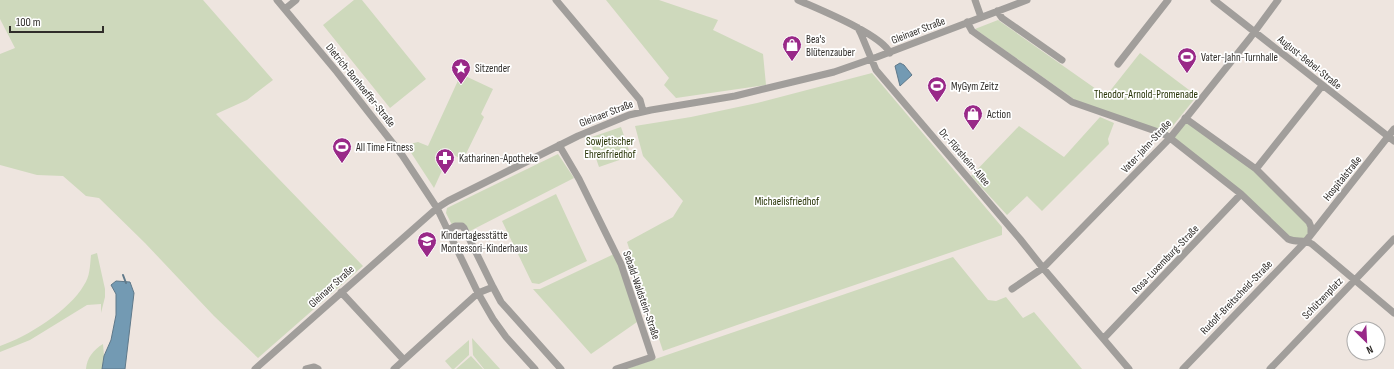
<svg xmlns="http://www.w3.org/2000/svg" width="1394" height="369" viewBox="0 0 1394 369" font-family="'Sofia Sans Condensed',sans-serif">
	<style>
		.green { fill: #ced9bc }
		.water { fill: #739ab3; stroke: #5f798a }
		.lines { fill: none; stroke-linecap: round; stroke-linejoin: round }
		.stream { stroke: #5f798a; stroke-width: 2 }
		.minor { stroke: #a19e9b; stroke-width: 7 }
		.labels { text-anchor: middle; stroke-width: 3.5; stroke-linejoin: round; paint-order: stroke }
		.street-label { font-size: 11px; fill: #302d2a; stroke: #fff }
		.poi-label { font-size: 11px; fill: #302d2a; stroke: #fff; text-anchor: start }
		.park-label { font-size: 11px; fill: #273406; stroke: #fff }
	</style>
	<rect width="100%" height="100%" fill="#eee5df"/>
	<path class="green" d="M0,0H203L273,80L247,100L216,114L363,266L258,358L214,316L145,243L99,198L86,196L63,176L37,175L0,165V54L15,48L0,19Z
		M354,0H362L426,79L390,108L323,25Z
		M606,0H659L718,20L713,30L763,54L766,85L676,98L664,85L669,78Z
		M998,20L1106,96L1140,53L1197,96L1167,133L1075,100L975,29Z
		M872,73L1002,227V235L740,324L663,351L627,242L673,217L683,201L643,156L635,126L691,117L757,103Z
		M461,74L493,89L481,114L484,117L463,160L450,153L434,188L406,145L418,142L428,146Z
		M1100,117L1114,123L1108,139L1109,144L1042,211L1027,196L1007,215L971,176L1019,126L1064,157Z
		M1185,120L1255,171L1307,223L1310,234L1305,240H1294L1172,138Z
		M621,127L631,156L599,167L589,138Z
		M558,154L574,178L470,231L466,226L452,225L446,213L447,208Z
		M556,194L587,261L539,284L532,283L502,221Z
		M97,253L105,289V297L101,313V304L87,305L30,340L0,352V346C27,337 70,310 84,285C90,277 90,265 91,255Z
		M614,254L620,268L637,322L591,354L533,289H540Z
		M953,257L988,300L996,301L1006,297L1023,318L1034,312L1082,369H626Z
		M472,338L500,369H484L473,355Z
		M469,340V355L454,369H452L445,361Z
		M103,344L104,356L102,369H86C87,358 93,350 103,344Z
		M471,356L483,369H456Z"/>
	<path class="water" d="M900,63L904,65L912,75L900,86L895,66Z
		M116,281L130,282L134,293L125,369H102L104,356L111,340L116,315V294L111,285Z"/>
	<g class="lines">
		<path class="stream" d="M123,275L126,283"/>
		<path class="minor" d="M277,0L337,72L402,155L437,208L478,293L493,319L506,337L535,369
			M556,0L640,100L643,111
			M798,0C818,9 881,34 890,53
			M975,0L981,17
			M1214,0L1394,141
			M285,9L296,0
			M997,11L1002,18L1062,60
			M967,22L972,31L1072,102L1164,134L1170,138L1241,194L1288,239C1297,243 1303,239 1312,244L1394,313
			M858,28L861,34L876,70L1020,239L1043,268L1129,369
			M1118,64L1168,0
			M1185,118L1256,169L1309,222L1311,227V234
			M559,145L579,179L621,264L652,357L616,369
			M1256,169L1322,86
			M448,230L455,226H462L464,228L493,287
			M1012,289L1043,268L1170,138L1250,38L1278,0
			M341,292L404,360
			M1104,338L1241,194
			M255,369L437,208L448,201L578,136L629,115L651,110L735,96L834,72L877,57L1027,0
			M306,369L314,367L318,369
			M394,369L478,293L493,287L501,302L561,369
			M1183,369L1306,241L1394,129
			M1270,369L1394,239"/>
	</g>
	<defs>
		<symbol id="shop-pin" viewBox="-11 -11 22 30"><path d="M0 17L-7.5 6A9.5 9.5 0 1 1 7.5 6Z" fill="#992988" stroke="#fff"/><path d="M-5-2.5h2.3a2.7 3.5 0 0 1 5.4 0H5L5.5 6h-11ZM-1.5-2.5h3a1.5 2.3 0 0 0-3 0Z" fill="#fff"/></symbol>
		<symbol id="stadium-pin" viewBox="-11 -11 22 30"><path d="M0 17L-7.5 6A9.5 9.5 0 1 1 7.5 6Z" fill="#992988" stroke="#fff"/><path d="M0-5a6.5 5 0 1 0 0 10a6.5 5 0 1 0 0-10ZM-3.5-1.8h7v3.6h-7Z" fill="#fff"/></symbol>
		<symbol id="sight-pin" viewBox="-11 -11 22 30"><path d="M0 17L-7.5 6A9.5 9.5 0 1 1 7.5 6Z" fill="#992988" stroke="#fff"/><path d="M0-6L1.8-2.2L6-1.7L2.9 1.2L3.7 5.4L0 3.3L-3.7 5.4L-2.9 1.2L-6-1.7L-1.8-2.2Z" fill="#fff"/></symbol>
		<symbol id="pharmacy-pin" viewBox="-11 -11 22 30"><path d="M0 17L-7.5 6A9.5 9.5 0 1 1 7.5 6Z" fill="#992988" stroke="#fff"/><path d="M-2-6h4v4h4v4h-4v4h-4v-4h-4v-4h4Z" fill="#fff"/></symbol>
		<symbol id="school-pin" viewBox="-11 -11 22 30"><path d="M0 17L-7.5 6A9.5 9.5 0 1 1 7.5 6Z" fill="#992988" stroke="#fff"/><path d="M0-5L7-2L0 1L-7-2ZM-4 1L0 2.5L4 1V4Q0 6-4 4Z" fill="#fff"/></symbol>
	</defs>
	<g fill-rule="evenodd">
		<use href="#shop-pin" x="781" y="34" width="22" height="30"/>
		<use href="#stadium-pin" x="1176" y="46" width="22" height="30"/>
		<use href="#sight-pin" x="450" y="57" width="22" height="30"/>
		<use href="#stadium-pin" x="926" y="75" width="22" height="30"/>
		<use href="#shop-pin" x="962" y="103" width="22" height="30"/>
		<use href="#stadium-pin" x="331" y="136" width="22" height="30"/>
		<use href="#pharmacy-pin" x="434" y="147" width="22" height="30"/>
		<use href="#school-pin" x="416" y="230" width="22" height="30"/>
	</g>
	<g class="labels">
		<g class="street-label">
			<text transform="translate(918 30) rotate(-21)" y="4">Gleinaer Straße</text>
			<text transform="translate(1310 62) rotate(39)" y="4">August-Bebel-Straße</text>
			<text transform="translate(361 85) rotate(51)" y="4">Dietrich-Bonhoeffer-Straße</text>
			<text transform="translate(606 113) rotate(-21)" y="4">Gleinaer Straße</text>
			<text transform="translate(1146 146) rotate(-47)" y="4">Vater-Jahn-Straße</text>
			<text transform="translate(965 157) rotate(49)" y="4">Dr.-Flörsheim-Allee</text>
			<text transform="translate(1342 178) rotate(-51)" y="4">Hospitalstraße</text>
			<text transform="translate(1165 259) rotate(-46)" y="4">Rosa-Luxemburg-Straße</text>
			<text transform="translate(331 286) rotate(-42)" y="4">Gleinaer Straße</text>
			<text transform="translate(642 295) rotate(71)" y="4">Sebald-Waldstein-Straße</text>
			<text transform="translate(1236 297) rotate(-46)" y="4">Rudolf-Breitscheid-Straße</text>
			<text transform="translate(1322 298) rotate(-46)" y="4">Schützenplatz</text>
		</g>
		<g class="poi-label">
			<text x="806" y="43">Bea's<tspan x="806" dy="13">Blütenzauber</tspan></text>
			<text x="1201" y="61">Vater-Jahn-Turnhalle</text>
			<text x="475" y="72">Sitzender</text>
			<text x="951" y="90">MyGym Zeitz</text>
			<text x="987" y="118">Action</text>
			<text x="356" y="151">All Time Fitness</text>
			<text x="459" y="162">Katharinen-Apotheke</text>
			<text x="441" y="239">Kindertagesstätte<tspan x="441" dy="13">Montessori-Kinderhaus</tspan></text>
		</g>
		<g class="park-label">
			<text x="1146" y="98">Theodor-Arnold-Promenade</text>
			<text x="610" y="145">Sowjetischer<tspan x="610" dy="13">Ehrenfriedhof</tspan></text>
			<text x="787" y="205">Michaelisfriedhof</text>
		</g>
	</g>
	<g transform="translate(1366 341) rotate(156)"><circle r="19" fill="#ffffff" stroke="#acabaa"/>
	<path d="M0-3L7 15L0 10L-7 15Z" fill="#992988"/>
	<text y="-6" font-size="11" font-weight="bold" text-anchor="middle" fill="#302d2a">N</text>
	</g>
	<path d="M10 26v6h93v-6" fill="none" stroke="#302d2a" stroke-width="2"/>
	<text x="16" y="26" font-size="12" fill="#302d2a" stroke="#ffffff" stroke-width="3" paint-order="stroke">100 m</text>
</svg>
